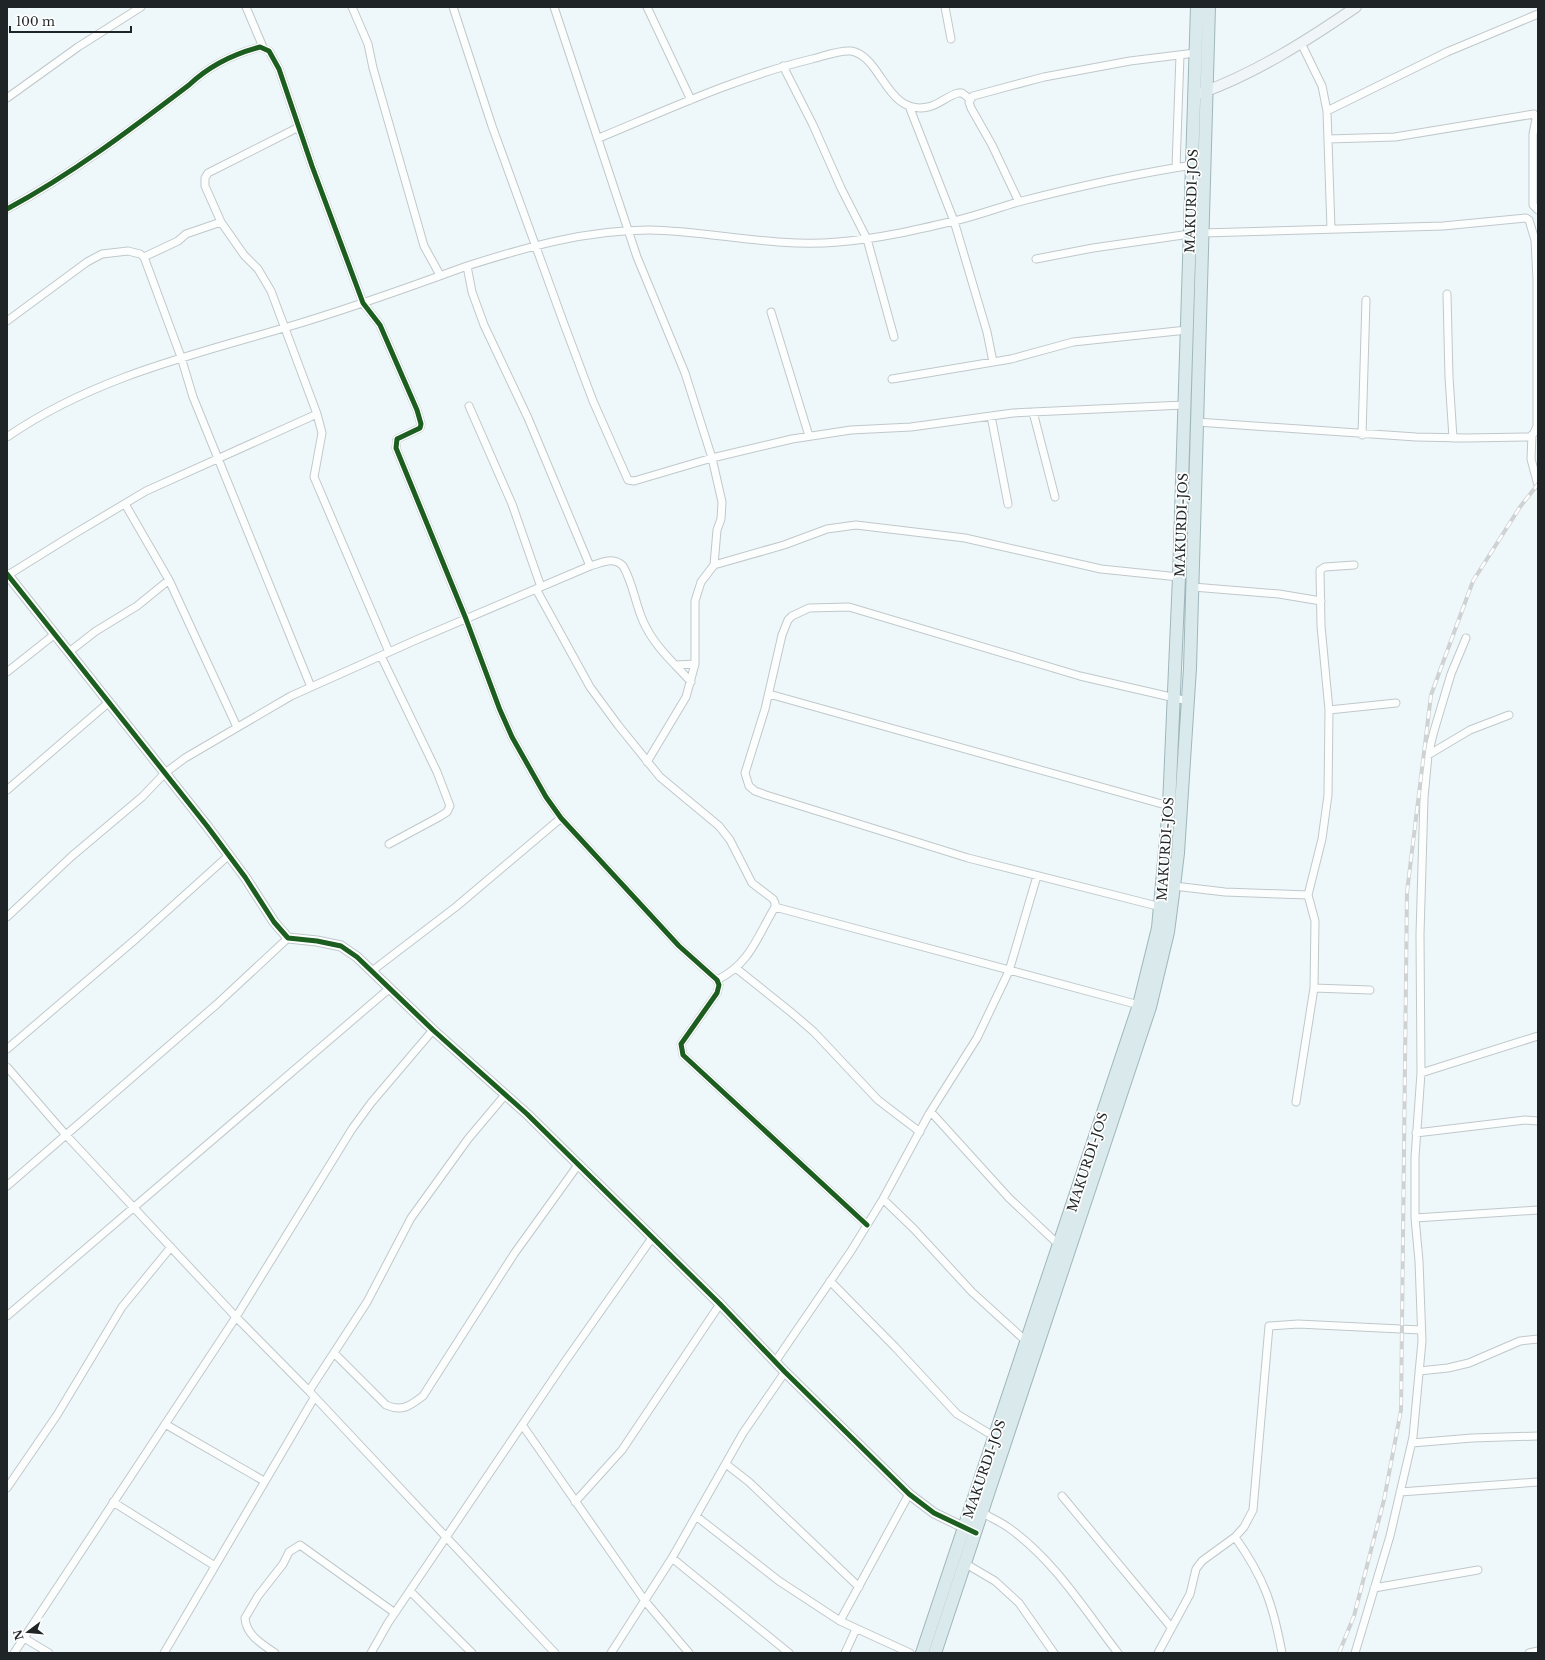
<svg xmlns="http://www.w3.org/2000/svg" width="1545" height="1660" viewBox="0 0 1545 1660" font-family="'Libre Baskerville',serif">
	<style>
		.lines { fill: none; stroke-linecap: round; stroke-linejoin: round }
		.minor-casing { stroke: #c1c8ca; stroke-width: 9 }
		.tertiary-casing { stroke: #c1c8ca; stroke-width: 11 }
		.secondary-casing { stroke: #c1c8ca; stroke-width: 12 }
		.trunk-casing { stroke: #9fb7bb; stroke-width: 14 }
		.minor { stroke: #fcfefe; stroke-width: 7 }
		.tertiary { stroke: #fcfefe; stroke-width: 9 }
		.secondary { stroke: #f0f6f7; stroke-width: 10 }
		.trunk { stroke: #dae9ec; stroke-width: 12 }
		.rail-casing { stroke: #cfd2d2; stroke-width: 4 }
		.rail { stroke: #fff; stroke-width: 2.5; stroke-dasharray: 8; stroke-linecap: butt }
		.cycleway-casing { stroke: #fff; stroke-width: 8 }
		.cycleway { stroke: #1b5e20; stroke-width: 5 }
		.labels { text-anchor: middle; stroke-width: 3.5; stroke-linejoin: round; paint-order: stroke }
		.street-label { font-size: 13px; fill: #1f2526; stroke: #fff }
	</style>
	<rect width="100%" height="100%" fill="#eef7fa"/>
	<g class="lines">
		<defs>
			<path id="minor" d="M246,7L263,47
				M352,7L368,44L373,68L424,246L440,275
				M453,7L492,126L564,324L593,401L628,480L634,481L712,458L792,439L851,430L911,427L1013,413L1184,405
				M554,7L637,257L685,373L712,458L722,502L721,519L717,530L714,565L701,582L695,601V664L686,697L647,762
				M647,7L691,100
				M945,7L951,39
				M1301,43L1322,86L1327,111L1331,229
				M783,66L813,125L841,188L867,239L894,337
				M7,98L78,47L141,7
				M909,106L954,221L987,332L993,362
				M1327,111L1447,52L1538,14
				M299,127L208,173L205,178V186L221,222L244,255L258,269L271,291L317,414
				M599,138C669,109 738,77 812,59C824,56 839,50 851,51C882,56 886,116 928,107C939,105 947,96 958,93H962L970,99
				M1328,139L1395,137L1534,114L1536,119L1533,134V205L1538,210
				M1176,167L1180,55
				M1019,202L992,145L971,108L969,102L973,96L1044,77L1130,61L1195,53
				M7,209C72,174 130,130 189,85C209,66 233,54 260,47L269,51L279,69L312,166L363,303L380,325L417,410L421,424L420,428L397,439L396,448L466,619L500,710L512,737L546,797L561,818L679,946L717,980L719,985L717,993L681,1044L683,1055L867,1225
				M144,257L178,241L186,234L221,222
				M1036,259L1093,248L1190,234
				M1447,294L1449,377L1453,438
				M771,312L809,436
				M7,321L87,262L102,254L128,251L140,254L144,257L181,357L193,397L311,687
				M892,379L1011,359L1073,342L1187,330
				M469,406L512,504L541,587
				M1033,412L1055,497
				M991,416L1008,504
				M1197,422L1416,437L1466,438L1530,437L1534,433L1537,426V279L1535,240L1529,220L1526,218L1443,226L1203,233
				M1362,435L1366,300
				M1532,435L1531,459L1538,485
				M7,437C91,379 188,356 284,328C346,310 407,288 467,266
				M125,504L169,580L237,727
				M714,565L784,545L827,529L856,525L965,538L1101,569L1179,577
				M590,566L528,418L484,325L472,292L467,266C527,247 586,230 649,230C712,231 775,248 838,242C877,239 916,230 954,221C976,216 997,208 1018,202C1076,187 1134,174 1193,165
				M8,575L74,534L146,491L317,414L322,433L314,477L389,652
				M1193,587L1279,594L1321,601
				M536,589L590,687L618,725L660,777L719,826L730,840L752,883L773,899L775,903V907C757,937 750,964 717,980
				M69,652L96,631L137,606L169,580
				M381,656L437,772L450,806L447,812L439,817L389,844
				M676,665L695,664
				M7,672L55,634
				M769,694L1169,806
				M1329,710L1396,703
				M1428,755L1470,730L1509,715
				M7,790L108,703
				M1174,886L1225,892L1308,895
				M775,907L1139,1005
				M1161,907L968,858L766,795L755,791L749,786L745,773L765,709L782,635L788,620L792,616L809,608L849,607L1080,676L1188,701
				M7,917L72,856L142,797L165,773L185,758L291,696L416,640L590,566C602,563 613,556 623,566C633,583 635,603 643,621C654,646 673,662 691,682
				M737,969L792,1013L814,1032L878,1100L920,1132
				M372,971L457,906L561,818
				M1314,988L1370,990
				M7,1049L137,938L228,856
				M7,1067L65,1134L236,1317L309,1391L555,1653
				M1421,1073L1538,1036
				M1296,1102L1314,988L1315,921L1308,895L1322,839L1328,795L1329,710L1321,626L1320,570L1325,567L1354,565
				M931,1112L1009,1198L1059,1245
				M1416,1133L1525,1120L1538,1121
				M7,1186L217,1004L288,938
				M883,1199L914,1229L972,1292L1027,1342
				M1415,1218L1538,1210
				M830,1281L895,1347L957,1414L995,1437
				M7,1316L390,988
				M334,1353L386,1405C402,1412 410,1406 423,1396L514,1254L578,1165
				M775,1362L851,1251L883,1199L929,1114L977,1038L1009,971L1037,876
				M1419,1371L1448,1368L1469,1363L1520,1341L1538,1339
				M309,1391L367,1302L411,1218L468,1139L505,1095
				M165,1424L264,1481
				M523,1426L645,1601L689,1653
				M1412,1443L1472,1438L1538,1436
				M726,1464L749,1482L859,1587
				M7,1488L57,1415L122,1307L171,1247
				M1400,1492L1538,1482
				M1062,1496L1171,1627
				M113,1502L215,1566
				M575,1502L622,1450L720,1304
				M983,1513C991,1518 1001,1522 1009,1528C1055,1561 1084,1609 1118,1653
				M696,1516L779,1581L840,1621L910,1653
				M1235,1537C1264,1578 1273,1604 1282,1653
				M672,1558L789,1653
				M966,1564L995,1581L1019,1603L1054,1653
				M1374,1588L1478,1570
				M410,1591L472,1653
				M840,1621L909,1494
				M24,1638L49,1653
				M14,1653L236,1317L352,1129L371,1103L433,1030
				M164,1653L314,1398
				M275,1653C262,1644 246,1635 245,1618L258,1596L283,1564L289,1552L300,1545L395,1613
				M371,1653L388,1623L564,1363L652,1238
				M611,1653L672,1558L743,1433L785,1372
				M845,1653L856,1629
				M1158,1653L1190,1594L1196,1569L1202,1561L1235,1537L1244,1527L1253,1510L1269,1326L1298,1324L1421,1330
				M1355,1653L1390,1536L1413,1437L1422,1341L1419,1261L1415,1218V1157L1421,1073L1420,934L1424,798L1428,755L1434,731L1451,674L1466,638
				M1529,1653L1538,1651"/>
			<path id="tertiary" d="M7,574L207,826L245,877L274,922L288,938L317,941L341,946L357,957L433,1030L527,1114L720,1304L785,1372L909,1494L934,1513L969,1530"/>
			<path id="secondary" d="M1201,93C1256,73 1308,40 1356,7"/>
			<path id="trunk" d="M922,1653L1139,1005L1158,928L1169,806L1179,577L1197,7
				M935,1653L1150,1007L1168,932L1174,886L1178,853L1190,668L1209,7"/>
		</defs>
		<use href="#minor" class="minor-casing"/>
		<use href="#tertiary" class="tertiary-casing"/>
		<use href="#secondary" class="secondary-casing"/>
		<use href="#trunk" class="trunk-casing"/>
		<use href="#minor" class="minor"/>
		<use href="#tertiary" class="tertiary"/>
		<use href="#secondary" class="secondary"/>
		<use href="#trunk" class="trunk"/>
		<defs>
			<path id="rail" d="M1339,1653L1354,1616L1384,1500L1401,1410L1407,892L1431,695L1473,581L1520,507L1538,484"/>
		</defs>
		<use href="#rail" class="rail-casing"/>
		<use href="#rail" class="rail"/>
		<defs>
			<path id="cycleway" d="M7,209C72,174 130,130 189,85C209,66 233,54 260,47L269,51L279,69L312,166L363,303L380,325L417,410L421,424L420,428L397,439L396,448L466,619L500,710L512,737L546,797L561,818L679,946L717,980L719,985L717,993L681,1044L683,1055L867,1225
				M7,574L207,826L245,877L274,922L288,938L317,941L341,946L357,957L433,1030L527,1114L720,1304L785,1372L909,1494L934,1513L976,1533"/>
		</defs>
		<use href="#cycleway" class="cycleway-casing"/>
		<use href="#cycleway" class="cycleway"/>
	</g>
	<g class="labels">
		<g class="street-label">
			<text transform="translate(1191 201) rotate(-88)" y="5">MAKURDI-JOS</text>
			<text transform="translate(1181 525) rotate(-88)" y="5">MAKURDI-JOS</text>
			<text transform="translate(1165 849) rotate(-86)" y="5">MAKURDI-JOS</text>
			<text transform="translate(1087 1162) rotate(-72)" y="5">MAKURDI-JOS</text>
			<text transform="translate(984 1469) rotate(-71)" y="5">MAKURDI-JOS</text>
		</g>
	</g>
	<rect width="1545" height="1660" fill="none" stroke="#1f2526" stroke-width="16"/>
	<g transform="translate(28 1632) rotate(254)" stroke="#ffffff" stroke-width="3" paint-order="stroke">
	<path d="M0-3L7 15L0 10L-7 15Z" fill="#1f2526"/>
	<text y="-6" font-size="11" font-weight="bold" text-anchor="middle" fill="#1f2526">N</text>
	</g>
	<path d="M10 26v6h121v-6" fill="none" stroke="#1f2526" stroke-width="2"/>
	<text x="16" y="26" font-size="12" fill="#1f2526" stroke="#ffffff" stroke-width="3" paint-order="stroke">100 m</text>
</svg>
